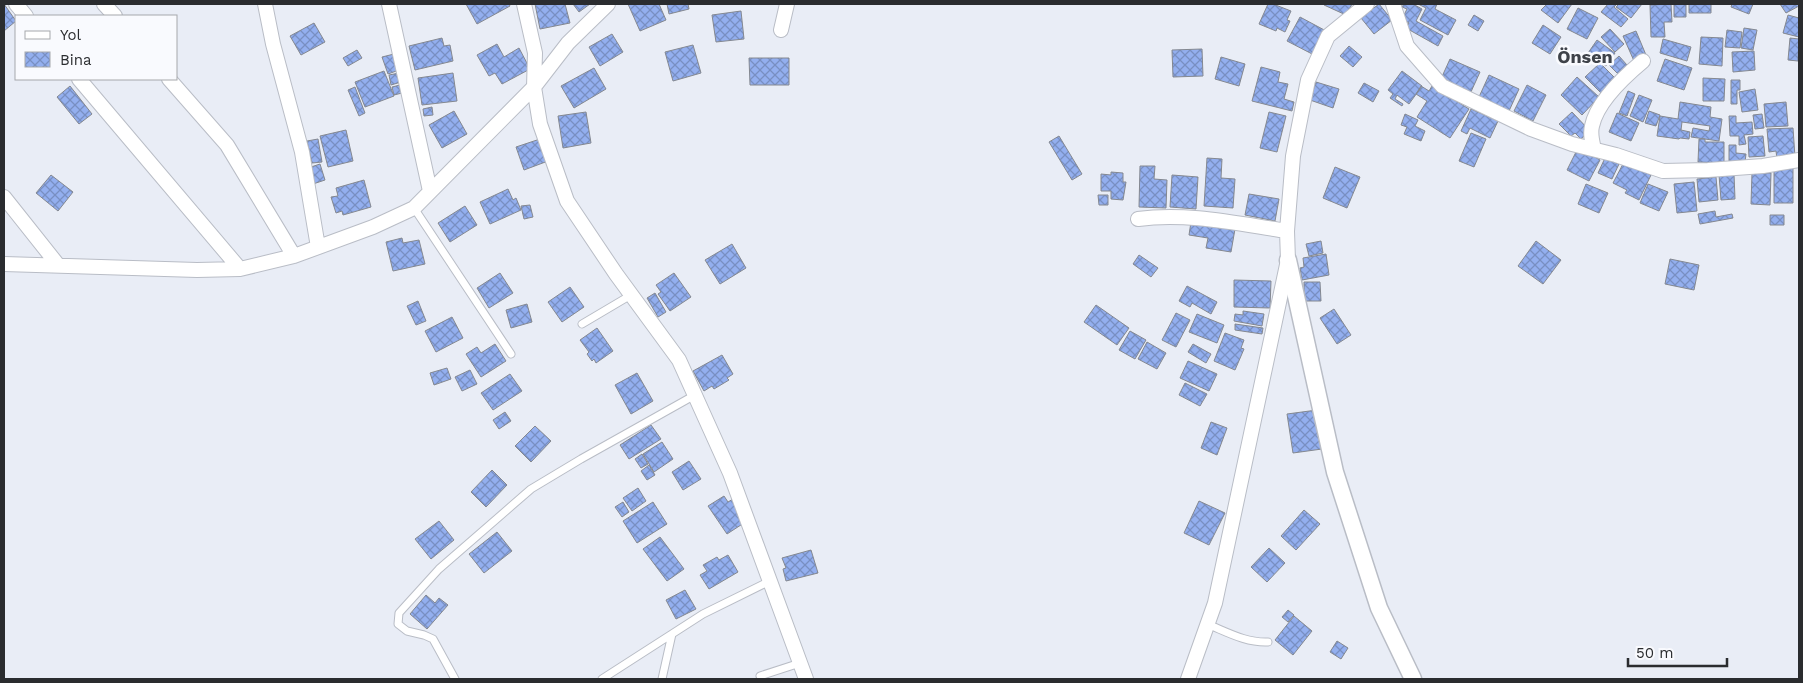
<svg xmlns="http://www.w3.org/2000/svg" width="1803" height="683" viewBox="0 0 1803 683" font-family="'Work Sans',sans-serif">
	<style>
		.building { fill: url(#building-cross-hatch); stroke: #848890 }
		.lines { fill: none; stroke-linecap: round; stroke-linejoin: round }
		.service-casing { stroke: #b9bdc6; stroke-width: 9 }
		.minor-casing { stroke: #b9bdc6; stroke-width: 16 }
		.tertiary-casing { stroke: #b9bdc6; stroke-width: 19 }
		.service { stroke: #fff; stroke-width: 7 }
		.minor { stroke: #fff; stroke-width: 14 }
		.tertiary { stroke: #fff; stroke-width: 16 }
		.labels { text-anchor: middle; stroke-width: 5; stroke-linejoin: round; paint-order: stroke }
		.quarter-label { font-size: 18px; font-weight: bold; fill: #3e4249; stroke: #f9fafe }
	</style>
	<defs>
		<pattern id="building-cross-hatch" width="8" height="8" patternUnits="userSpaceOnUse" patternTransform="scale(1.25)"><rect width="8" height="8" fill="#93afef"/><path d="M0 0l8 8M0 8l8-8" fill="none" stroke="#788fc2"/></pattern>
	</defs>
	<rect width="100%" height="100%" fill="#e9edf6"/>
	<path class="building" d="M4,4L16,21L4,31Z
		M466,4H509L510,6L477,24Z
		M535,4H565L570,23L540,29Z
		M573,4H590L579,12Z
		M628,4H659L666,20L640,31Z
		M667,4H688L689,9L669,14Z
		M1268,4H1273L1291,11L1287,20L1290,21L1285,32L1277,28L1276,31L1259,24Z
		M1325,4H1352L1346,15L1324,5Z
		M1379,4L1392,20L1374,34L1361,18Z
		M1404,4H1413L1422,9L1416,21L1443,36L1438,46L1406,28L1409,23L1402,19L1407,9L1402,7Z
		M1418,4H1437L1435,9L1456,20L1448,35L1420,20L1426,8Z
		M1547,4H1572L1558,23L1541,10Z
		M1608,4H1617L1614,7L1628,19L1621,27L1601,12Z
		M1619,4H1642L1631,18L1616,7Z
		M1671,4L1672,22H1664L1665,37H1651L1650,5Z
		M1674,4H1686V17H1674Z
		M1689,4H1711V13H1689Z
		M1732,4H1753L1749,14L1731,7Z
		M1780,4H1797L1799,6L1786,13Z
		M1578,8L1598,18L1587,39L1567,29Z
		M741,11L744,39L716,42L712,15Z
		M1474,15L1484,21L1478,31L1468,25Z
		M1788,15L1799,18V37L1783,33Z
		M1300,17L1328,32L1316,56L1287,41Z
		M314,23L325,42L301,55L290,36Z
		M1543,25L1561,37L1550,54L1532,43Z
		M1744,28L1757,30L1753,50L1741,48Z
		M1610,29L1624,44L1615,52L1601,37Z
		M1727,30L1742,32L1740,48L1725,47Z
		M1636,31L1646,55L1634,61L1623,36Z
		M612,34L623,52L600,66L589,47Z
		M1701,37L1723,38L1722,66L1699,64Z
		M442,38L444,46L450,45L453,61L415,70L409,46Z
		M1790,38L1799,39L1798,61L1788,60Z
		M1663,39L1691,47L1687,61L1660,53Z
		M1597,40L1615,53L1606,66L1588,53Z
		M497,44L504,57L519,48L530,69L502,84L495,73L489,76L477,55Z
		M693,45L701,73L673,81L665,52Z
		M1349,46L1362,57L1353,67L1340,56Z
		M1202,49L1203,76L1173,77L1172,50Z
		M357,50L362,58L348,66L343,58Z
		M1754,51L1755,70L1733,72L1732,52Z
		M394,54L399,70L388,74L382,57Z
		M1619,56L1627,65L1618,74L1609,65Z
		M1221,57L1245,64L1239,86L1215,79Z
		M749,58H789V85H750Z
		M1450,59L1480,72L1470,94L1440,81Z
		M1665,59L1692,68L1684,90L1657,81Z
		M1600,63L1617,80L1602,94L1585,77Z
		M1261,67L1280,72L1278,82L1288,84L1284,99L1294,102L1292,111L1252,101Z
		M594,68L606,89L574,108L561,86Z
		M384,71L394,96L365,107L355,82Z
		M1402,71L1422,86L1409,104L1397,95L1395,99L1403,104L1402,106L1390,98L1393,94L1388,90Z
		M399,73L401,82L391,85L389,75Z
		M453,73L457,101L422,105L418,78Z
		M1489,75L1519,89L1509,111L1479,97Z
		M1577,77L1599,97L1582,115L1561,95Z
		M1703,78L1725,79L1724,101H1703Z
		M1731,80H1740V90H1737V104H1731Z
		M1316,82L1339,89L1333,108L1310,100Z
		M1364,83L1379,91L1373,102L1358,93Z
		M400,85L402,93L394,95L392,87Z
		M1527,85L1546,95L1533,121L1514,111Z
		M70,86L92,114L79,124L57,97Z
		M1421,86L1429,91L1432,86L1469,109L1450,138L1417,117L1427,101L1416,94Z
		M355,87L365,113L359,116L348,90Z
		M1755,89L1758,110L1742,112L1739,92Z
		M1628,91L1635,94L1627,116L1619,113Z
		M1639,95L1652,100L1643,122L1630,116Z
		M1680,102L1711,107L1710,117L1722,119L1719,141L1691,137L1693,128L1709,131L1710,126L1682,122L1681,130L1690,132L1689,139L1680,138L1679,139L1657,136L1660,116L1678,119Z
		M1786,102L1788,126L1766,127L1764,104Z
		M432,107L433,115L424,116L423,109Z
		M1471,109L1498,121L1490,138L1470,128L1467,134L1461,131Z
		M454,111L467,134L442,148L429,125Z
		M1649,111L1660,115L1656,126L1645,123Z
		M586,112L591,143L563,148L558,116Z
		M1269,112L1286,116L1277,152L1260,148Z
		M1572,112L1590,131L1581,139L1575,133L1571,136L1559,124Z
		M1617,113L1639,123L1631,141L1609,132Z
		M1405,114L1418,120L1415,126L1425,131L1421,141L1404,134L1407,127L1401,125Z
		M1762,114L1764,128L1755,129L1753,115Z
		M1729,116H1736V123L1752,122L1753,134L1744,135L1746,144L1739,145V136H1730Z
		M1793,128L1795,157L1777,159L1776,151L1769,152L1767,129Z
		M346,130L353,161L328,167L320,136Z
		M1471,133L1486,139L1474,167L1459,161Z
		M1059,136L1082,174L1072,180L1049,142Z
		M1763,136L1765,156L1749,157L1748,137Z
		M318,139L322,162L312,163L307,141Z
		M540,139L548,161L524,170L516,147Z
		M1699,139H1705V142H1724V163L1698,162Z
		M1729,145H1736V153L1746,154L1745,162H1729Z
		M1578,148L1600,160L1589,181L1567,170Z
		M1207,158L1222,159L1221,178L1235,179L1233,208L1204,206Z
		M1605,158L1619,164L1612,179L1598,173Z
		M1624,162L1651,175L1639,200L1625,193L1627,190L1613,183Z
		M320,164L325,180L313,184L308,168Z
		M1140,166H1155L1154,179L1167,180L1166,208L1139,207Z
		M1774,166H1793V203H1774Z
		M1335,167L1360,177L1347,208L1323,198Z
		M1111,172L1123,173V182H1126L1123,200L1111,199V191H1101V174L1111,175Z
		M1752,173H1771L1770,205L1751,204Z
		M1734,174L1735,199L1721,200L1719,175Z
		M51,175L73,192L58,211L36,193Z
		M1172,175L1198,177L1196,209L1170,207Z
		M1716,177L1718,200L1699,202L1697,179Z
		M364,180L371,207L343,215L342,211L336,213L331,197L338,196L336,188Z
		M1694,182L1697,211L1677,213L1674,184Z
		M1586,184L1608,193L1599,213L1578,204Z
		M1648,184L1668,192L1659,211L1640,203Z
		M508,189L513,200L516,198L521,210L490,224L480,202Z
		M1249,194L1279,199L1275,221L1245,215Z
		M1098,195H1108V205H1099Z
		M530,205L533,217L524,219L521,206Z
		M465,206L477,225L450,242L438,223Z
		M1715,211L1716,217L1732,214L1733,218L1700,224L1698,214Z
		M1770,215H1784V225H1770Z
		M1191,222L1235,229L1231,252L1206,248L1208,238L1189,235Z
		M402,238L403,243L419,240L425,264L393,271L386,242Z
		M1321,241L1323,253L1309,256L1306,244Z
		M1536,241L1561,260L1543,284L1518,266Z
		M732,244L746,268L720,284L705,260Z
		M1326,254L1329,275L1302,280L1300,268L1304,267L1303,258Z
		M1139,255L1158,268L1151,277L1133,264Z
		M1670,259L1699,265L1694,290L1665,284Z
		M500,273L513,293L489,308L477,288Z
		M674,273L691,297L670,311L658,294L661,292L656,285Z
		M1234,280L1271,281L1270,308L1234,307Z
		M1304,282H1320L1321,301H1304Z
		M1187,286L1217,302L1211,314L1192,303L1190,307L1179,301Z
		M570,287L584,307L562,322L548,302Z
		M655,293L666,312L658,317L647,298Z
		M418,301L426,321L416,325L407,306Z
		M527,304L532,322L511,328L506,310Z
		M1096,305L1129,328L1117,345L1084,322Z
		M1334,309L1351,335L1337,344L1320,318Z
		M1243,311L1264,314L1262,326L1234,321L1235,314L1243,315Z
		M1176,313L1190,320L1176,347L1162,340Z
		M1197,314L1224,325L1217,343L1189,332Z
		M452,317L463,338L436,352L425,331Z
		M1235,324L1263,328L1262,334L1235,330Z
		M597,328L613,351L596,363L594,359L592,361L587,354L589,352L580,340Z
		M1130,331L1146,340L1135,359L1119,350Z
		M1225,333L1244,340L1241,348L1244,349L1235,370L1214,361Z
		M1147,342L1166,353L1157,369L1138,359Z
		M495,344L506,361L481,377L466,354L477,347L481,353Z
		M1193,344L1211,354L1206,363L1188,352Z
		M722,355L733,374L727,378L729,380L714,389L712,386L704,391L693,371Z
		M1188,361L1217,374L1209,391L1180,378Z
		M447,368L451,379L434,385L430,373Z
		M470,370L477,384L462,391L455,377Z
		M637,373L653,401L631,414L615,385Z
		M510,374L522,391L493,410L481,393Z
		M1185,383L1207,394L1200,406L1179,395Z
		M1317,410L1322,449L1293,453L1287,414Z
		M505,412L511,421L499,429L493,420Z
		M1211,422L1227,428L1217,455L1201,448Z
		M651,425L661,439L629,459L620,445Z
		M535,426L551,441L531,462L515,446Z
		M662,442L673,459L654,472L643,454Z
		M642,454L648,464L641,468L635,459Z
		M689,461L701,479L683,490L672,472Z
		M649,465L655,475L647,480L641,471Z
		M492,470L507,485L486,507L471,492Z
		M638,488L646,501L632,511L623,498Z
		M724,496L728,502L733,499L747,521L727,534L708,506Z
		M1199,501L1225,513L1209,545L1184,533Z
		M623,502L629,512L622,517L615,507Z
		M653,502L667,524L637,543L623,521Z
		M1304,510L1320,524L1296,550L1281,536Z
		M439,521L454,540L431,559L415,539Z
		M497,532L512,551L484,573L469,554Z
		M660,537L684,569L667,581L643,549Z
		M1269,548L1285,563L1267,582L1251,567Z
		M811,550L818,573L786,581L783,569L786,568L782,558Z
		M728,555L738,572L709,589L700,575L707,571L703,565L717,557L719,560Z
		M685,590L696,609L676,619L666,600Z
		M426,595L435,603L439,598L448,605L427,629L410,614Z
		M1288,610L1294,615L1288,622L1282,617Z
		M1294,616L1312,631L1293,655L1275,640Z
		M1337,641L1348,648L1341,659L1330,652Z"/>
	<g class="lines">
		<defs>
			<path id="service" d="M414,208L511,354
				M582,324L631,295
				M1207,624C1227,632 1246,643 1268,642
				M760,676L800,663
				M455,679L433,639L424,635L407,631L398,624L399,613L439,569L531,489L581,459L695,395
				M602,679L703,614L770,581
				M662,679L672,634"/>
			<path id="minor" d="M16,4L26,16
				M104,4L115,16
				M265,4L273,44L302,152L318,247
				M389,4L430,191
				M524,4L535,53L534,87L540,124L567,201L616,274L679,360L730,473L806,679
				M1393,4L1407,46L1442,86L1531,129L1572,144L1616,155L1663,171L1708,170L1763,166L1799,160
				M781,30L787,4
				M79,79L240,269
				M169,79L227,145L294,256
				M1594,149C1592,141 1590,134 1592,126C1597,102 1625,76 1643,61
				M4,197L58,265
				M1138,219C1187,212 1239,224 1287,231
				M4,264L197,270L240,269L294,256L373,227L414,208L534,87L568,43L608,4
				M1188,679L1215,603L1288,260L1287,231L1293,156L1308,80L1328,36L1367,4"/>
			<path id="tertiary" d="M1288,260L1335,472L1379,608L1413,679"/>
		</defs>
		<use href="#service" class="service-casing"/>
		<use href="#minor" class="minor-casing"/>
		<use href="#tertiary" class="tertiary-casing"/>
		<use href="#service" class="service"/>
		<use href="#minor" class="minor"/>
		<use href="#tertiary" class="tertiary"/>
	</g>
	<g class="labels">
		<g class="quarter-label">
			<text x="1585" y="63">Önsen</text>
		</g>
	</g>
	<rect width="1803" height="683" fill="none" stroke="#2a2c2f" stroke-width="10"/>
	<rect x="15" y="15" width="162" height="65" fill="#f9fafe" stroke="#a6a8ab"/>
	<rect x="25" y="31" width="25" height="8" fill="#ffffff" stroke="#a6a8ab"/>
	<text x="60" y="40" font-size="15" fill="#2a2c2f">Yol</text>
	<rect x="25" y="52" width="25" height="15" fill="url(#building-cross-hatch)" stroke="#a6a8ab"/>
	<text x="60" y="65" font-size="15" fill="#2a2c2f">Bina</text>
	<path d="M1628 658v8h99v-8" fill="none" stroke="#2a2c2f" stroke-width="2.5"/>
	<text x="1636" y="658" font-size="15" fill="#2a2c2f" stroke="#f9fafe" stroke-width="4" paint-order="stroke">50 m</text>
</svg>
